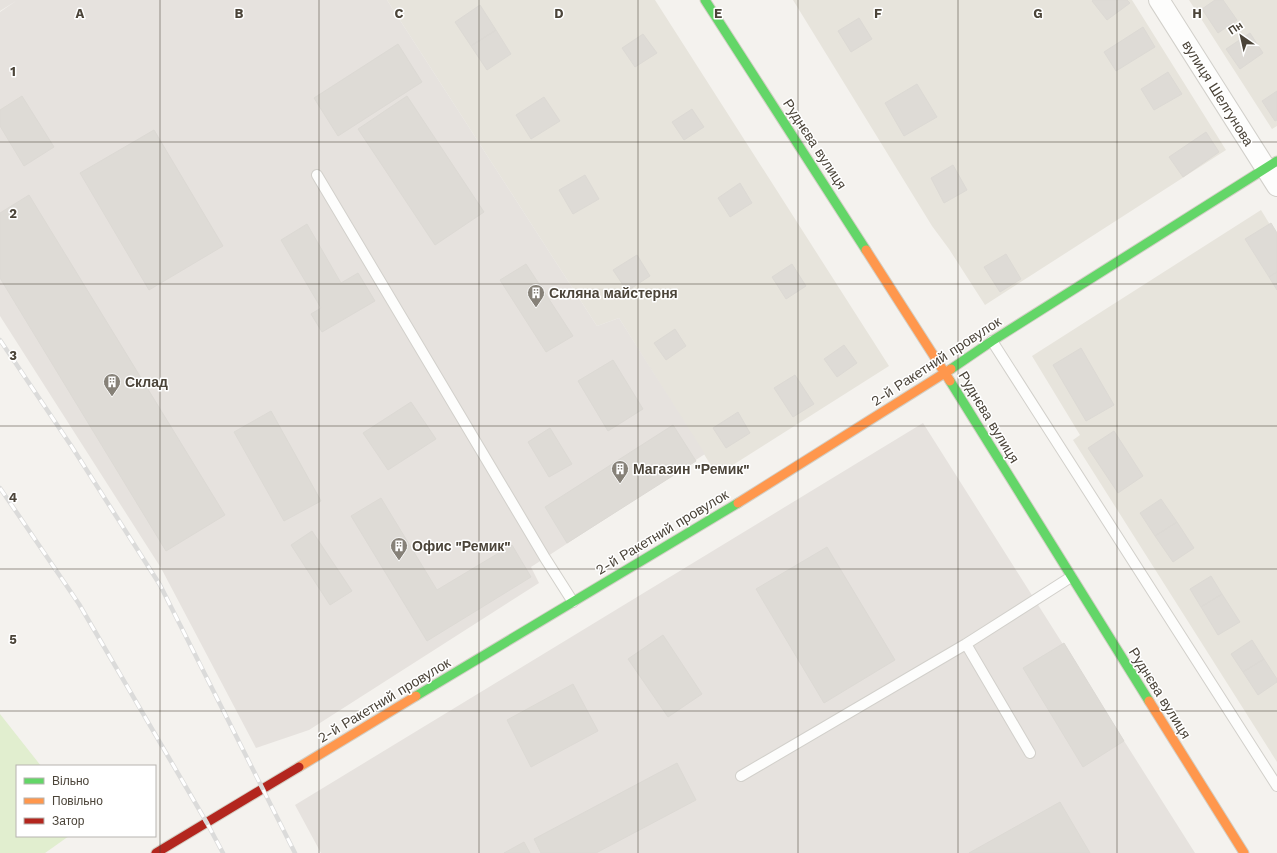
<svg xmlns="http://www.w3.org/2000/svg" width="1277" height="853" viewBox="0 0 1277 853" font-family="'Work Sans',sans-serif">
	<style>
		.residential { fill: #e7e4dc }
		.industrial { fill: #e6e2de }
		.green { fill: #e1eecf }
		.building { fill: #dedbd6; stroke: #dcd9d4 }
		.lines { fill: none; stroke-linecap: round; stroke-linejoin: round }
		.lane-casing { stroke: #d2d0cb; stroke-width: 12 }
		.street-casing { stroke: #d2d0cb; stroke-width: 22 }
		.fast-casing { stroke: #d3cfc5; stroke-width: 11 }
		.slow-casing { stroke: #d3cfc5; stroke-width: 11 }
		.jam-casing { stroke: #d3cfc5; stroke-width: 11 }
		.lane { stroke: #fdfdfc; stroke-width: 10 }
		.street { stroke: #fdfdfc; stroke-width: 20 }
		.fast { stroke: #63d668; stroke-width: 9 }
		.slow { stroke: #ff974d; stroke-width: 9 }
		.jam { stroke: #b3261e; stroke-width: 9 }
		.rail-casing { stroke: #dbdbda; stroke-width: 4.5 }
		.rail { stroke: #fff; stroke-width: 3; stroke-dasharray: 9; stroke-linecap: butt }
		.grid { fill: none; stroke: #4b4439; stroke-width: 1; stroke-opacity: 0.55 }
		.labels { text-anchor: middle; stroke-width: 3; stroke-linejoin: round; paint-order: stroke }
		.street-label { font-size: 14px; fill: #4b4439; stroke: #fff }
		.poi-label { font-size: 14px; font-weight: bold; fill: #4b4439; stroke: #fff; text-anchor: start }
		.grid-label { font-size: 13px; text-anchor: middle; font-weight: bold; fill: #4b4439; stroke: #fff; stroke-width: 3; stroke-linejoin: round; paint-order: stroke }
	</style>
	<rect width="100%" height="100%" fill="#f4f2ee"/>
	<path class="residential" d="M387,0H655L889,366L717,475L619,318L597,326Z
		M793,0H1132L1226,150L985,305L949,249L932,226Z
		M1189,0H1277V126L1272,129Z
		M1261,210L1277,236V762L1073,440L1080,435L1032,356Z"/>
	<path class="industrial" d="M0,0H387L597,326L619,318L705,454L531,567L539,583L309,730L256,748L161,568L0,316V12L16,1L0,11Z
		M923,423L1195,853H321L295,805Z"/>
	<path class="green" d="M0,714L41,766H17V836H69L45,853H0Z"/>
	<path class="building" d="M1093,0H1127L1130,3L1107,20L1092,1Z
		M1215,0H1223L1237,20L1218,33L1202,9Z
		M480,5L496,30L471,46L455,22Z
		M859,18L872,39L851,52L838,31Z
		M1143,27L1155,47L1116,71L1104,52Z
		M496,30L511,54L487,70L471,46Z
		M1250,33L1263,53L1240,69L1226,49Z
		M643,34L657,53L635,67L622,48Z
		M398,44L422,82L338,136L314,98Z
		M1168,72L1182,94L1154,110L1141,89Z
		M917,84L937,117L904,136L885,103Z
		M1277,91V120L1275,121L1262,101Z
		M22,96L54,147L24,166L0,126V110Z
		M407,96L484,212L435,245L358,129Z
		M544,97L560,121L531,139L516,115Z
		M692,109L704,127L684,140L672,122Z
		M154,130L223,246L149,290L80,173Z
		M1206,132L1219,152L1183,177L1169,157Z
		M953,165L967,190L944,203L931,178Z
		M585,175L599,199L573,214L559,190Z
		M740,183L752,203L730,217L718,198Z
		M29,195L225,515L166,551L0,278V213Z
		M1271,223L1277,233V272L1269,277L1245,239Z
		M307,224L341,283L358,273L375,301L322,332L311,314L321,308L281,240Z
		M1006,254L1021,279L1000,292L984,267Z
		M637,255L650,276L627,291L613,270Z
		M526,264L573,336L546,352L500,280Z
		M792,264L806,286L786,299L772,277Z
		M1277,272V290L1269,277Z
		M675,329L686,346L666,360L654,343Z
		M844,345L857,363L837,377L824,359Z
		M1081,348L1114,405L1086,421L1053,365Z
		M613,360L643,409L608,431L578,381Z
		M795,375L814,404L793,417L774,388Z
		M411,402L436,439L388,470L363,433Z
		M271,411L321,501L284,521L234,432Z
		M738,412L750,433L726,448L713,428Z
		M673,425L696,461L567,543L545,507Z
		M550,428L572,464L549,477L528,442Z
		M1114,431L1143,476L1118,493L1088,448Z
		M381,498L437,590L512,545L531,577L427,641L351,516Z
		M1161,499L1177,522L1155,536L1140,513Z
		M1177,522L1194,548L1173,562L1155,536Z
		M312,531L352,591L330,605L291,545Z
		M827,547L895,660L824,703L756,589Z
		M1211,576L1222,594L1201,607L1190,589Z
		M1222,594L1240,622L1218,635L1201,607Z
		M663,635L702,694L668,717L628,659Z
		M1252,640L1264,659L1243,672L1231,654Z
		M1064,643L1124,741L1083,767L1023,668Z
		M1264,659L1277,679V682L1258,695L1243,672Z
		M573,684L598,731L531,767L507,720Z
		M677,763L696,800L596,853H541L534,839Z
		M1060,802L1090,853H969Z
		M524,842L530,853H504Z"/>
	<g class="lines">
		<defs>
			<path id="lane" d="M317,175L545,558L573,602
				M992,341L1277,786
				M966,644L1071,577
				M741,776L966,644L1030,753"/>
			<path id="street" d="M1159,0L1277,186"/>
			<path id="fast" d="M705,0L866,250
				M951,369L992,341L1277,161
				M950,381L1149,701
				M416,696L738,503"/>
			<path id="slow" d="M866,250L950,381
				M738,503L951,369
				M1149,701L1244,853
				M299,767L416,696"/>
			<path id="jam" d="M156,853L299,767"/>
		</defs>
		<use href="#lane" class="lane-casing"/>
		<use href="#street" class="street-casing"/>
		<use href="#fast" class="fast-casing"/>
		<use href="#slow" class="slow-casing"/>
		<use href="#jam" class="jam-casing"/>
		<use href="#lane" class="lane"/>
		<use href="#street" class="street"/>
		<use href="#fast" class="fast"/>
		<use href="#slow" class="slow"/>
		<use href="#jam" class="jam"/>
		<defs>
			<path id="rail" d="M0,340L72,447L160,585L295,853
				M0,488L79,604L207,823L223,853"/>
		</defs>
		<use href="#rail" class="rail-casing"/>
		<use href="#rail" class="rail"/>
	</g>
	<path class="grid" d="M160,0V853M319,0V853M479,0V853M638,0V853M798,0V853M958,0V853M1117,0V853M0,142H1277M0,284H1277M0,426H1277M0,569H1277M0,711H1277"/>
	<defs>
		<symbol id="building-pin" viewBox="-11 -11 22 30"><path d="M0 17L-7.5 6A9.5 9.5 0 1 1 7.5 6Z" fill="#868178" stroke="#fff"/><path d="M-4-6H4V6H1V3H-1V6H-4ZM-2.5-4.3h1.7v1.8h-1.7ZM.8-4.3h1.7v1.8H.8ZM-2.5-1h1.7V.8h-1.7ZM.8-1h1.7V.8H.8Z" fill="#fff"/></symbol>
	</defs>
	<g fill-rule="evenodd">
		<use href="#building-pin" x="526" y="283" width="20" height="27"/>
		<use href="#building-pin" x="102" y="372" width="20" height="27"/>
		<use href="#building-pin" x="610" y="459" width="20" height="27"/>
		<use href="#building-pin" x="389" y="536" width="20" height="27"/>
	</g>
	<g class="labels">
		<g class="street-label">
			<text transform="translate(1218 93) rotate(58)" y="5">вулиця Шелгунова</text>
			<text transform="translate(815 144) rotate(57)" y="5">Руднєва вулиця</text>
			<text transform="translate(936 361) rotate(-33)" y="5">2-й Ракетний провулок</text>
			<text transform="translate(989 417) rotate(59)" y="5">Руднєва вулиця</text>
			<text transform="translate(662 532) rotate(-31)" y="5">2-й Ракетний провулок</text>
			<text transform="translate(1160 693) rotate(58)" y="5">Руднєва вулиця</text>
			<text transform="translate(384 700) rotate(-31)" y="5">2-й Ракетний провулок</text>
		</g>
		<g class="poi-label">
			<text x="549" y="298">Скляна майстерня</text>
			<text x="125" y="387">Склад</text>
			<text x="633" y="474">Магазин "Ремик"</text>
			<text x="412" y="551">Офис "Ремик"</text>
		</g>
	</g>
	<g class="grid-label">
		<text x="80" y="18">A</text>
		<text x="239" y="18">B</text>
		<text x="399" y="18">C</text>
		<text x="559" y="18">D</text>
		<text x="718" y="18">E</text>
		<text x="878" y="18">F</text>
		<text x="1038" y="18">G</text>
		<text x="1197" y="18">H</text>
		<text x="13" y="76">1</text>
		<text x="13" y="218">2</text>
		<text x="13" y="360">3</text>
		<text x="13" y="502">4</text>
		<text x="13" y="644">5</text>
	</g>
	<rect x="16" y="765" width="140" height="72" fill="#ffffff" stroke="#b7b4b0"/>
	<rect x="24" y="778" width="20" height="6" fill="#63d668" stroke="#b7b4b0"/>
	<text x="52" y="785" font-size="12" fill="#4b4439">Вільно</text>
	<rect x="24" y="798" width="20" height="6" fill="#ff974d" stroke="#b7b4b0"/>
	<text x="52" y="805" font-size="12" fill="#4b4439">Повільно</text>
	<rect x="24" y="818" width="20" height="6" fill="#b3261e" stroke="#b7b4b0"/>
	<text x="52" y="825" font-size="12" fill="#4b4439">Затор</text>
	<g transform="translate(1241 36) rotate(326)" stroke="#ffffff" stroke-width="3" paint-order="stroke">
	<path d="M0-3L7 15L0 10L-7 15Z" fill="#4b4439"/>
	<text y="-6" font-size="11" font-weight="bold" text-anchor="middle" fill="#4b4439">Пн</text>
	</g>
</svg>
